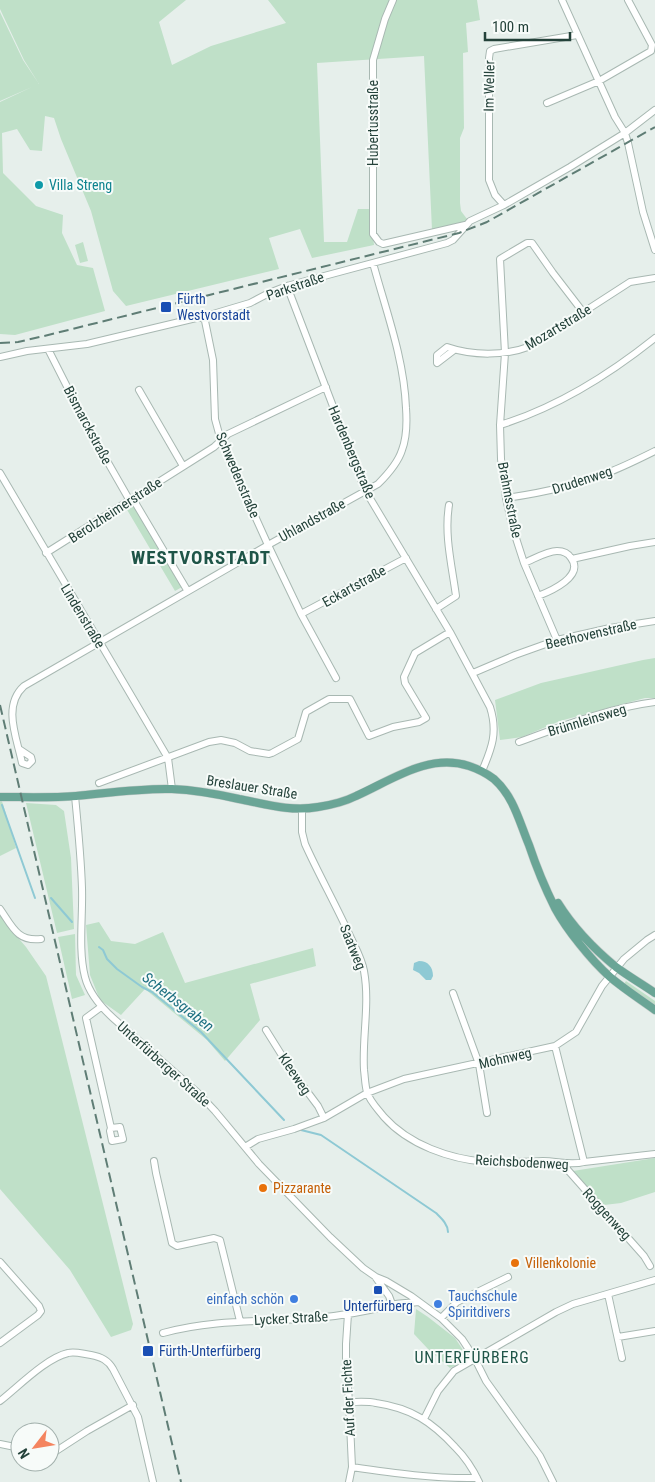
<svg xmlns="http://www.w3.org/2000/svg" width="655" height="1482" viewBox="0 0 655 1482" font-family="'Roboto Condensed',sans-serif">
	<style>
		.green { fill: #bfe0c8 }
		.water { fill: #8ec9d4 }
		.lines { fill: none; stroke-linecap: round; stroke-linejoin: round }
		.stream { stroke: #8ec9d4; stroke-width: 2 }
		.minor-casing { stroke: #a8b8b2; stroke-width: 8 }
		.major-casing { stroke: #c2cac8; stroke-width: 9 }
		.minor { stroke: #fff; stroke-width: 6 }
		.major { stroke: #6aa596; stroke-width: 8 }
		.rail { stroke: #5f7d75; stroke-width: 2; stroke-dasharray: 10 5; stroke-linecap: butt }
		.culture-dot { fill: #0f9aa8; stroke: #f7fbf9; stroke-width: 2 }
		.transit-dot { fill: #1a4fb4; stroke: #f7fbf9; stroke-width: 2 }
		.food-dot { fill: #e8710a; stroke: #f7fbf9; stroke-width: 2 }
		.shop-dot { fill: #3f7fe0; stroke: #f7fbf9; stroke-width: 2 }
		.labels { text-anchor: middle; stroke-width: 4; stroke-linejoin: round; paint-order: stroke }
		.street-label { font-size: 14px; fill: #24423a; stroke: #f7fbf9 }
		.culture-label { font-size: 14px; fill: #0d838f; stroke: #f7fbf9; text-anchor: start }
		.transit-label { font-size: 14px; fill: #164399; stroke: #f7fbf9; text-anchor: start }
		.food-label { font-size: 14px; fill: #c56008; stroke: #f7fbf9; text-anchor: start }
		.shop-label { font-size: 14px; fill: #366cbe; stroke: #f7fbf9; text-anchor: start }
		.water-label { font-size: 15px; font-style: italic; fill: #1c6f80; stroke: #f7fbf9 }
		.quarter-label { font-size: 16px; letter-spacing: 1px; fill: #1f5548; stroke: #f7fbf9 }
		.district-label { font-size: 19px; font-weight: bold; letter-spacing: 1px; fill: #1f5548; stroke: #f7fbf9 }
	</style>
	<rect width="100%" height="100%" fill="#e6efeb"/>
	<path class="green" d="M0,0H186L159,22L172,65L211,46L286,23L268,0H477L480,20L466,23L468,52L463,53L464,128L460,138V203L461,211L467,219L460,225L432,230L424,56L317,63L324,242H347L358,209H370L374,245L312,258L300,229L269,238L279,269L126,306L113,291L91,211L61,139L54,118L45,116L42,151L30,150L17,129L2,133L3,173L36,206L63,215L62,233L77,265L93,268L105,311L15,335L0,334V102L32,87L0,101V12L23,60L39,84L24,60L0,9Z
		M83,242L88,261L80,263L75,245Z
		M133,503L182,587L175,591L126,508Z
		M655,658V698H645L560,721L522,737L500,740L495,700L541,683L643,660Z
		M0,797L3,804L16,848L0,856Z
		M26,803L56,805L64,811L71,858L74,929L57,933Z
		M0,915L8,926L26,947L46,976L133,1324L131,1330L111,1337L70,1270L0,1189Z
		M99,922L111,941L135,944L163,932L185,983L313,948L316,966L250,984L260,1020L225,1061L207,1040L145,989L121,1015L100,1000L90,975L86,925Z
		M75,934L76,975L85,995L72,999L58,937Z
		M626,981L655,1001V1006L624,984Z
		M655,1158V1192L621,1203L604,1205L573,1171Z
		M416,1309L428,1317L455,1338L469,1359L450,1368L428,1349L414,1334Z"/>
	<path class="water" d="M419,961C428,961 433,967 433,976L431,980H426L419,973L413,970L414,963Z"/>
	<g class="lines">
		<path class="stream" d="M2,805L35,898
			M51,898L72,922
			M99,947L103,950L107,959L117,969L142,987L152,992L201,1032L284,1120
			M301,1130L321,1135L436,1213C441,1218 448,1224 448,1232"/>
		<defs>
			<path id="minor" d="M393,0L385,19L373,60V234L379,242L383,244L465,225
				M562,0L615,117L625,133L628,143L643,212L655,250
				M547,103L599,81L651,51L652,45L628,0
				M504,205L495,195L489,180V58L490,51L494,49L577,35
				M287,286L365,490L450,632L490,707C498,732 492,748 482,771
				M204,316L213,360L215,419L221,441L268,545L301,614L336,678
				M48,349L87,426L130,501
				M454,350L437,363V355L447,347C473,356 505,356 531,346L630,282L655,278
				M0,357L27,351L87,344L213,314L250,303L269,293L287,286L447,243L453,240L470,221L504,205L570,167L625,133L655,110
				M139,390L183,466
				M500,425C555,408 610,374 655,338
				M0,473L168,758L172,789
				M506,498C542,493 578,485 612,471C627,465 641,458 655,451
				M133,499L187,590
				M46,553L214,447L228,434L326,387
				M572,559L630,546L655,542
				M524,563C534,559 547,551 557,551C562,551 568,553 571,558C585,576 551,591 538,596
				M436,609L456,596C452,566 444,535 449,505
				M301,614L406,558
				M557,640L524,563L513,529L506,498L501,459L500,425L505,353L500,259L527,243H532L553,273L583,312
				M473,673L515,655L557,640L610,628L655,621
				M519,742C563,726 608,708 655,702
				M19,749L31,757L32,761L28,765L22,763C17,738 2,706 24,686L268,545L378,484C387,475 398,463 402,450C407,437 407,422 406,408C404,358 386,311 373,263
				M99,783L209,742L221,740L235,743L250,751L269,754L272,753L298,739L306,712L329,699H350L369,736L393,727L419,722L426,718L405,683L404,677L415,653L450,632
				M75,796C78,827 81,857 82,888C83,916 78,950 85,977C89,993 101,1007 113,1018L198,1093L215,1111L259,1164L330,1237L363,1268L376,1277L386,1281L411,1296L441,1318L462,1339L475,1359L486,1381L540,1456L553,1482
				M302,808V832L305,844C319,875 336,905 350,936C355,947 362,959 364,971C370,1004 362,1037 364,1070C365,1077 365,1085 367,1092C370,1102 378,1109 384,1117C409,1145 450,1159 486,1162C505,1163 524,1162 543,1161C557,1161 570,1166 584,1162L655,1154
				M0,909C12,926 17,942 41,939
				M453,993L479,1064L487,1113
				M101,1007L86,1018L111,1128L110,1131L112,1141L123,1139L120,1127L111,1128
				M266,1030L291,1070L318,1106L324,1118
				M555,1046L584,1162
				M245,1147L258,1139L294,1129L324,1118L367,1093L404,1079L555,1046L576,1032L602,986L624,959L647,940L655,935
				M154,1161L156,1173L172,1243L177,1246L214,1238L220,1240L240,1321
				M566,1163V1168L644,1256L650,1266
				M0,1262L39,1306L41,1311L38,1315L0,1343
				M376,1278L389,1296L392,1304
				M608,1294L622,1358
				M348,1314L346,1344V1360L349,1402L352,1467L349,1482
				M441,1318L457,1302L508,1277
				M163,1333C213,1319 265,1322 316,1318C341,1316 367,1311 391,1305C398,1303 410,1303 418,1302
				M618,1337L655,1331
				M0,1401C18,1387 46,1358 68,1353C75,1351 83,1354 91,1355C101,1357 108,1360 113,1369L138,1417L153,1482
				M349,1402C358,1402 368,1401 376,1403C411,1408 432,1422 455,1447C465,1457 473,1469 479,1482
				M424,1419L438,1391L454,1371L556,1312L573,1304L655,1280
				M0,1444L20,1448
				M50,1455L87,1431L133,1405
				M352,1467C393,1473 435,1479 477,1478"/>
			<path id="major" d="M0,797C25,797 51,798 76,796C108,793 140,788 172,789C195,790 217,794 239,799C265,804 291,812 318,807C331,805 344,802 356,796C392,780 428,753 469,766C478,769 486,773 494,779C514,797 519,821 529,845C536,866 545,888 555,908C567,930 591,960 610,977C624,989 640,999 655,1010
				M558,903C573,927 594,949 616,967C628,976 642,984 655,993"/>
		</defs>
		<use href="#minor" class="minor-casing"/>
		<use href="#major" class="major-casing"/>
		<use href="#minor" class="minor"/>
		<use href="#major" class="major"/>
		<path class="rail" d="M0,343L18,342L44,336L459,233L487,222L655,127
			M0,705L181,1482"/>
	</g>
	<circle class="culture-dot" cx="39" cy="185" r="5"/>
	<g class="transit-dot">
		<rect x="160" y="301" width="12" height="12" rx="2.5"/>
		<rect x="373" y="1285" width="10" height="10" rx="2.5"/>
		<rect x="142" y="1345" width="12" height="12" rx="2.5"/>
	</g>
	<g class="food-dot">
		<circle cx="263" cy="1188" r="5"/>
		<circle cx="515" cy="1263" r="5"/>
	</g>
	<g class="shop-dot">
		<circle cx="294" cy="1299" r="5"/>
		<circle cx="438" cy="1304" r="5"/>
	</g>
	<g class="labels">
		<g class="street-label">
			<text transform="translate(489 86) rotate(-89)" y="5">Im Weller</text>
			<text transform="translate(373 123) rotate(-90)" y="5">Hubertusstraße</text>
			<text transform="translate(295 286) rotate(-19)" y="5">Parkstraße</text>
			<text transform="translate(558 327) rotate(-31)" y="5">Mozartstraße</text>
			<text transform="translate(88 425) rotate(62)" y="5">Bismarckstraße</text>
			<text transform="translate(352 452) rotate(67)" y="5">Hardenbergstraße</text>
			<text transform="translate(238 475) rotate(67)" y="5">Schwedenstraße</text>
			<text transform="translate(582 480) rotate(-18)" y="5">Drudenweg</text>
			<text transform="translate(510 500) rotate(79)" y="5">Brahmsstraße</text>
			<text transform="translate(115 510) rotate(-33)" y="5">Berolzheimerstraße</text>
			<text transform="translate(312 520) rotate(-29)" y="5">Uhlandstraße</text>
			<text transform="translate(354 586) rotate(-29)" y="5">Eckartstraße</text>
			<text transform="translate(83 616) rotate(59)" y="5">Lindenstraße</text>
			<text transform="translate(591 634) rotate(-13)" y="5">Beethovenstraße</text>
			<text transform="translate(587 720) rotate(-17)" y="5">Brünnleinsweg</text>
			<text transform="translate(252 787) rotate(9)" y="5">Breslauer Straße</text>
			<text transform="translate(353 947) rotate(68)" y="5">Saatweg</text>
			<text transform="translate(505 1058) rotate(-13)" y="5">Mohnweg</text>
			<text transform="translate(164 1064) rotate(42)" y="5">Unterfürberger Straße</text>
			<text transform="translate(295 1074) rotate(56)" y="5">Kleeweg</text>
			<text transform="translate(522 1162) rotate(3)" y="5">Reichsbodenweg</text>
			<text transform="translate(607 1214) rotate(48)" y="5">Roggenweg</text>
			<text transform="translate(291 1318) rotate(-3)" y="5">Lycker Straße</text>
			<text transform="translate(348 1398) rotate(-93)" y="5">Auf der Fichte</text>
		</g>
		<g class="culture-label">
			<text x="49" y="190">Villa Streng</text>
		</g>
		<g class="transit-label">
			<text x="177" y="304">Fürth<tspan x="177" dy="16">Westvorstadt</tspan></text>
			<text x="378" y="1311" text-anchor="middle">Unterfürberg</text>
			<text x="159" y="1356">Fürth-Unterfürberg</text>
		</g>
		<g class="food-label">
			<text x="273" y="1193">Pizzarante</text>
			<text x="525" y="1268">Villenkolonie</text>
		</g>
		<g class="shop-label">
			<text x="448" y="1301">Tauchschule<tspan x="448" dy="16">Spiritdivers</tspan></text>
			<text x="284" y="1304" text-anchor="end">einfach schön</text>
		</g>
		<g class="water-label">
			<text transform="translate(178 1002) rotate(38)" y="5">Scherbsgraben</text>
		</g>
		<g class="quarter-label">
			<text x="472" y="1363">UNTERFÜRBERG</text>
		</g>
		<g class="district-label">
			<text x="201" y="564">WESTVORSTADT</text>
		</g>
	</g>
	<g transform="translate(35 1447) rotate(239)"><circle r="24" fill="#f7fbf9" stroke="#a3b1ad"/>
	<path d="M0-4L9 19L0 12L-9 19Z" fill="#f4845f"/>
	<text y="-8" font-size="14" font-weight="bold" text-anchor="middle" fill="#24423a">N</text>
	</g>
	<path d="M485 32v8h85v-8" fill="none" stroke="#24423a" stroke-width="2.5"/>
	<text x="492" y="32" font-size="15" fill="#24423a" stroke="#f7fbf9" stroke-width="4" paint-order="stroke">100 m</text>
</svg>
